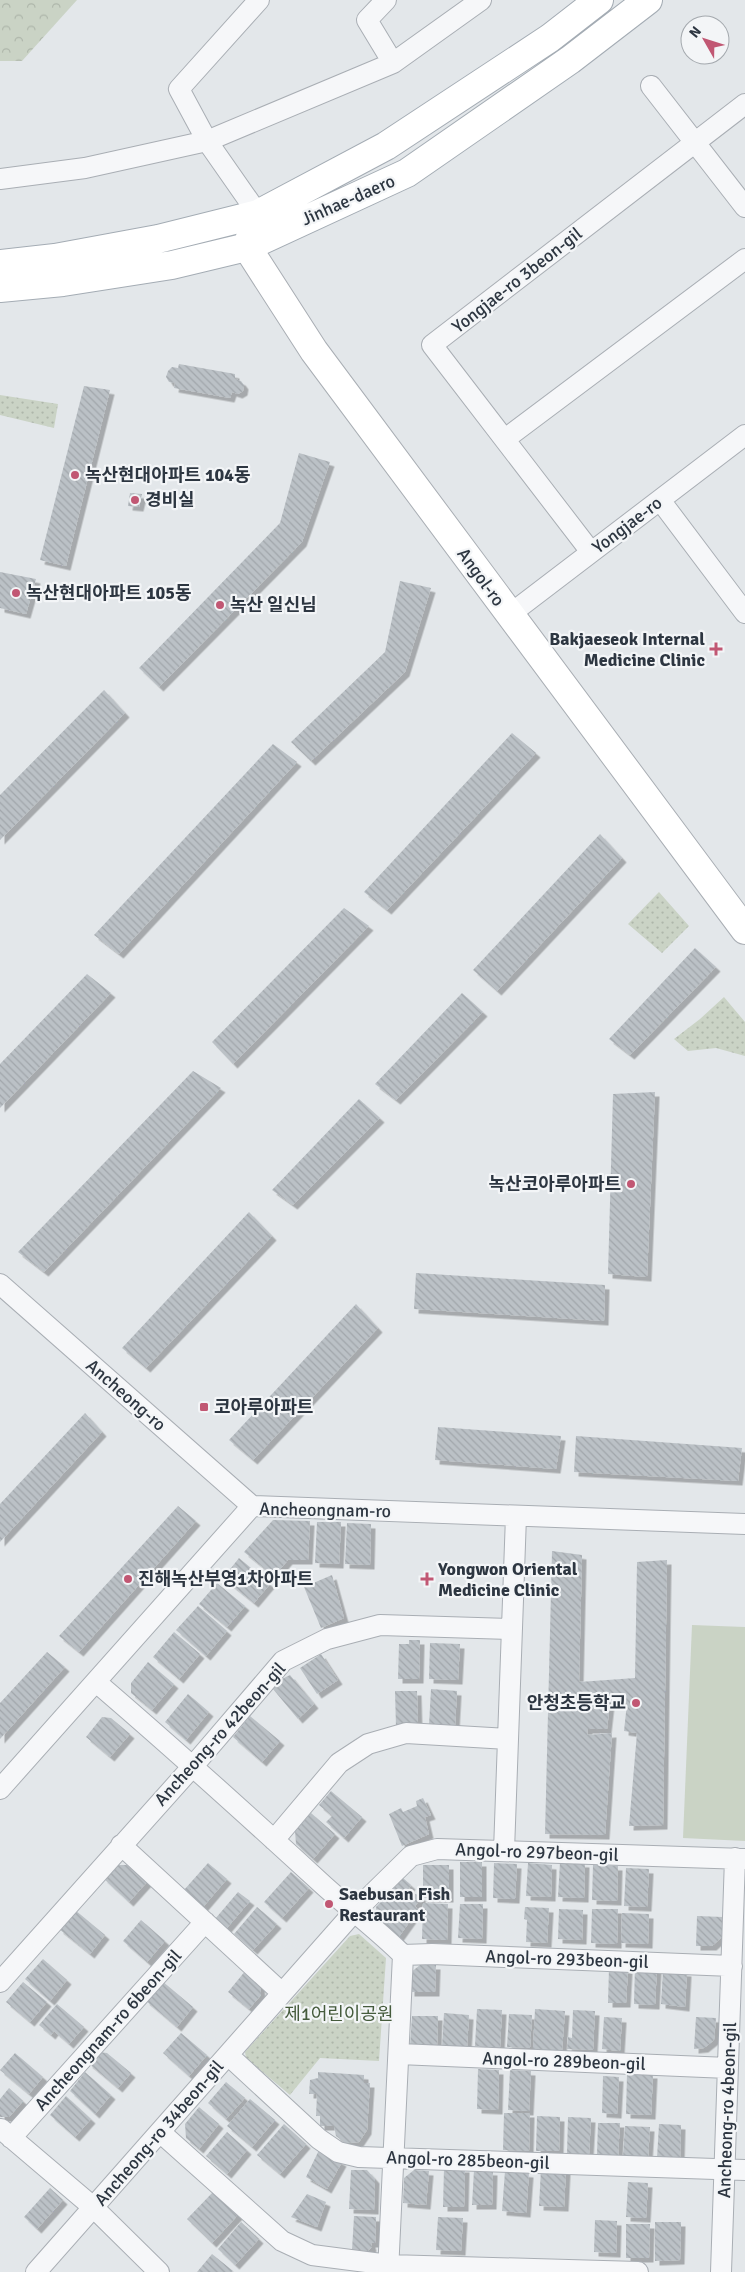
<svg xmlns="http://www.w3.org/2000/svg" width="745" height="2272" viewBox="0 0 745 2272" font-family="Signika,'Noto Sans KR',sans-serif">
	<style>
		.green { fill: #cad3c5 }
		.forest { fill: url(#forest-crowns) }
		.park { fill: url(#park-dots) }
		.building { fill: url(#building-back-hatch); filter: url(#shadow) }
		.lines { fill: none; stroke-linecap: round; stroke-linejoin: round }
		.street-casing { stroke: #a9aeb4; stroke-width: 22 }
		.secondary-casing { stroke: #a9aeb4; stroke-width: 30 }
		.primary-casing { stroke: #a4acb4; stroke-width: 30 }
		.street { stroke: #f6f7f9; stroke-width: 20 }
		.secondary { stroke: #fff; stroke-width: 28 }
		.primary { stroke: #fff; stroke-width: 28 }
		.poi-dot { fill: #c15773; stroke: #f3f5f7; stroke-width: 2 }
		.labels { text-anchor: middle; stroke-width: 4.5; stroke-linejoin: round; paint-order: stroke }
		.street-label { font-size: 18px; fill: #2d3641; stroke: #f3f5f7 }
		.poi-label { font-size: 18px; font-weight: bold; fill: #2d3641; stroke: #f3f5f7; text-anchor: start }
		.park-label { font-size: 18px; fill: #455b3c; stroke: #f3f5f7 }
	</style>
	<defs>
		<pattern id="forest-crowns" width="20" height="18" patternUnits="userSpaceOnUse" patternTransform="scale(1.25)"><rect width="20" height="18" fill="#cad3c5"/><path d="M2 6a3 3 0 1 1 6 0M12 15a3 3 0 1 1 6 0" fill="none" stroke="#aeb6aa"/></pattern>
		<pattern id="park-dots" width="8" height="8" patternUnits="userSpaceOnUse" patternTransform="scale(1.25)"><rect width="8" height="8" fill="#cad3c5"/><path d="M2 2h.1M6 6h.1" fill="none" stroke="#aeb6aa" stroke-width="1.8" stroke-linecap="round"/></pattern>
		<pattern id="building-back-hatch" width="6" height="6" patternUnits="userSpaceOnUse" patternTransform="scale(1.25)"><rect width="6" height="6" fill="#bbc1c6"/><path d="M-1 5l2 2M0 0l6 6M5-1l2 2" fill="none" stroke="#a1a6ab"/></pattern>
		<filter id="shadow"><feDropShadow dx="4.5" dy="4.5" stdDeviation="0" flood-color="#0004"/></filter>
	</defs>
	<rect width="100%" height="100%" fill="#e3e7ea"/>
	<path class="green" d="M692,1625L745,1627V1841L683,1838Z"/>
	<path class="forest" d="M0,0H77L22,61H0Z"/>
	<path class="park" d="M0,395L58,404L54,428L0,415Z
		M659,892L689,926L662,953L628,924Z
		M724,997L745,1022V1056L716,1048L688,1051L674,1039L700,1019Z
		M359,1934L386,1958L379,2061L320,2058L290,2095L246,2058L245,2052L350,1936Z"/>
	<path class="building" d="M179,364L235,374V379L241,381L244,385L243,391L238,394L232,392L230,398L174,388L175,383L169,382L166,377L168,371L172,367L178,368Z
		M84,386L110,390L66,566L40,560Z
		M299,453L330,462L302,542L159,687L139,668L280,523Z
		M130,493L142,494L139,507L128,506Z
		M0,572L36,579L26,614L0,608Z
		M400,581L431,588L405,672L311,761L291,742L385,652Z
		M104,690L125,713L0,840V795Z
		M512,733L536,753L387,910L364,892Z
		M273,744L297,762L119,954L94,935Z
		M600,834L622,858L497,991L473,970Z
		M344,908L369,926L233,1064L212,1042Z
		M695,948L716,967L630,1055L609,1039Z
		M87,974L111,993L0,1108V1064Z
		M462,993L483,1012L396,1100L375,1084Z
		M193,1071L221,1088L44,1272L18,1252Z
		M655,1092L647,1277L608,1274L613,1094Z
		M359,1099L380,1118L293,1205L272,1190Z
		M249,1212L272,1236L146,1368L122,1348Z
		M416,1273L605,1285L604,1321L414,1309Z
		M356,1304L378,1328L253,1460L229,1440Z
		M85,1413L102,1432L0,1542V1504Z
		M438,1427L561,1436L556,1469L435,1460Z
		M576,1436L742,1448L738,1481L574,1472Z
		M178,1506L196,1521L79,1652L59,1636Z
		M273,1520L310,1521L308,1560H288L274,1576L244,1552Z
		M317,1522H341L339,1564L315,1563Z
		M347,1523L371,1524L370,1565L345,1564Z
		M552,1551L582,1555L579,1682L635,1678L637,1562L667,1560L663,1825L629,1826L637,1733L624,1731L627,1703H610L607,1729H588L587,1735L612,1733L605,1835L545,1834Z
		M239,1558L270,1584L254,1603L223,1578Z
		M332,1575L344,1618L321,1628L304,1587Z
		M217,1583L245,1606L227,1627L199,1604Z
		M198,1606L227,1631L206,1656L176,1630Z
		M174,1632L200,1654L179,1679L153,1657Z
		M409,1640H420L419,1679H398L399,1644H409Z
		M430,1643L460,1644L458,1680L429,1679Z
		M47,1652L65,1667L0,1739V1703Z
		M321,1654L338,1680L317,1694L300,1668Z
		M148,1662L174,1684L152,1710L131,1693V1683Z
		M290,1675L314,1704L298,1719L273,1689L280,1680Z
		M431,1689L457,1691L455,1726L429,1725Z
		M395,1691H417L418,1726L396,1727Z
		M188,1694L209,1712L186,1740L165,1722Z
		M250,1716L280,1741L262,1762L233,1737Z
		M102,1717L111,1718L130,1734L110,1757L86,1737Z
		M331,1791L362,1817L344,1838L326,1822L332,1816L319,1805Z
		M423,1798L431,1815L425,1817L429,1834L402,1846L389,1814L401,1808L403,1812L417,1806L416,1801Z
		M311,1813L335,1834L313,1859L296,1844L295,1831Z
		M460,1862H482V1897H460Z
		M560,1862L585,1863L584,1898L558,1897Z
		M208,1863L227,1879L203,1907L184,1890Z
		M494,1863L517,1864L515,1899L493,1898Z
		M528,1863L552,1865L551,1897L526,1896Z
		M114,1865H127L147,1882L129,1902L103,1878Z
		M423,1865H449V1898H423Z
		M593,1865L618,1866L617,1901L592,1900Z
		M626,1868L649,1869L647,1907L624,1906Z
		M291,1872L309,1888L282,1918L264,1902Z
		M403,1878L411,1885L409,1888L411,1892L422,1897L415,1906L418,1910L398,1938L377,1920L376,1907Z
		M238,1892L250,1901L226,1929L215,1919Z
		M423,1903L448,1904L447,1940L422,1939Z
		M460,1904H483L482,1939L458,1938Z
		M257,1907L277,1924L253,1950L234,1934Z
		M525,1907L549,1908L547,1943L526,1942L527,1920L524,1919Z
		M559,1909L583,1910L582,1940L558,1939Z
		M592,1909H618L617,1944L591,1943Z
		M75,1910L105,1935L90,1954L59,1929Z
		M622,1913L649,1914L648,1944L621,1943Z
		M697,1916L723,1917L722,1937L712,1946H696Z
		M141,1920L165,1941L147,1962L123,1941Z
		M43,1959L67,1980L50,2001L25,1979Z
		M420,1965H436L435,1992H410V1973Z
		M635,1966L657,1967L655,2005L634,2004Z
		M609,1968L628,1969L626,2003H608Z
		M246,1970L260,1982L261,1995L249,2009L228,1992Z
		M663,1970L687,1972L685,2007L661,2004Z
		M162,1981L193,2007L177,2027L145,2000Z
		M23,1982L47,2002L30,2022L6,2002Z
		M57,2004L84,2027L69,2044L54,2031L51,2035L39,2025Z
		M477,2009L502,2010L500,2048L475,2046Z
		M535,2009L565,2011L562,2051L533,2049Z
		M573,2010L595,2011L593,2050L567,2049L568,2037L572,2038Z
		M444,2013L469,2015L467,2048L442,2047Z
		M509,2014L532,2015L530,2048L507,2047Z
		M412,2016H438L437,2047L410,2046Z
		M604,2017L622,2018L620,2051L602,2049Z
		M696,2017L716,2018L714,2040L704,2048L694,2049Z
		M181,2033L207,2055L189,2076L163,2053Z
		M99,2052L107,2053L131,2073L118,2088L88,2063Z
		M15,2053L43,2077L29,2094L0,2070Z
		M478,2069L499,2070L498,2110L477,2109Z
		M510,2070L531,2071L529,2111L508,2110Z
		M85,2072L111,2095L95,2114L70,2091Z
		M318,2072L364,2075V2083H370L367,2130L359,2142L345,2143L336,2136L334,2126H320V2116H316L317,2094H309L310,2080L318,2078Z
		M627,2074H653L651,2115L626,2114Z
		M603,2076L619,2077L617,2114L602,2113Z
		M226,2082L245,2098L226,2119L208,2103Z
		M9,2088L23,2101L9,2117H0V2099Z
		M66,2096L91,2119L75,2137L50,2115Z
		M250,2099L275,2120L252,2147L227,2126Z
		M199,2107L219,2124L199,2149L186,2138L185,2124Z
		M504,2113H530L529,2151L503,2150Z
		M537,2116L560,2117L559,2151H536Z
		M568,2117L591,2118L589,2155L567,2154Z
		M598,2123H620L618,2156L597,2155Z
		M284,2124L306,2144L280,2174L257,2155Z
		M659,2124L681,2125L680,2159L657,2158Z
		M625,2126L650,2127L648,2158L623,2156Z
		M227,2132L247,2150L227,2174L206,2156Z
		M319,2150L342,2162L327,2189L306,2177Z
		M444,2168H465L464,2207H443Z
		M541,2169L566,2170L564,2207L539,2206Z
		M351,2170H367L375,2179L374,2210L349,2209Z
		M414,2170L429,2171L426,2205L403,2203L404,2178Z
		M474,2170L493,2171L492,2205H472Z
		M505,2171L529,2173L526,2213L502,2211Z
		M628,2182L648,2183L646,2218L626,2217Z
		M50,2188L63,2200L37,2229L24,2217Z
		M213,2192L238,2215L212,2243L187,2219Z
		M307,2194L326,2202L317,2227L291,2217Z
		M354,2216L376,2217L375,2243H371L372,2247L368,2251L352,2250Z
		M438,2217L463,2218L461,2251L436,2250Z
		M595,2220L617,2221L616,2253L594,2252Z
		M241,2222L259,2239L235,2265L218,2249Z
		M655,2222H681L680,2260L655,2261Z
		M626,2224H650L649,2258H626Z
		M212,2254L233,2271L231,2272H197Z"/>
	<g class="lines">
		<defs>
			<path id="street" d="M386,0L367,20L393,63
				M651,86L745,207
				M0,179L85,168L207,141L393,63L481,0
				M258,214L207,141L179,89L259,0
				M505,439L745,259
				M660,500L745,613
				M591,552L432,345L745,104
				M509,615L745,435
				M0,1284L252,1506
				M96,1682C172,1747 246,1814 320,1882C347,1907 377,1929 403,1955L388,2272
				M0,1789L252,1506L745,1524
				M274,1840L339,1763L368,1744L406,1733L508,1739
				M121,1845L282,1993
				M504,1851L516,1516
				M403,1955L432,1954L732,1966
				M0,1982L193,1766L283,1661L327,1639L380,1625L512,1629
				M399,2054L728,2068
				M228,2055L319,2139L338,2152L359,2157L745,2170
				M1,2129L93,2207L159,2272
				M160,2132L282,2241L312,2255L389,2265L638,2272
				M11,2138L205,1922
				M36,2272L353,1913L411,1856L437,1849L745,1859
				M721,2272L735,1858"/>
			<path id="secondary" d="M254,225L247,247L314,351L745,930"/>
			<path id="primary" d="M0,264L55,258L158,239L258,214L386,146L550,38L599,0
				M0,288L63,282L172,265L247,247L407,173L570,60L648,0"/>
		</defs>
		<use href="#street" class="street-casing"/>
		<use href="#secondary" class="secondary-casing"/>
		<use href="#primary" class="primary-casing"/>
		<use href="#street" class="street"/>
		<use href="#secondary" class="secondary"/>
		<use href="#primary" class="primary"/>
	</g>
	<g class="poi-dot">
		<circle cx="75" cy="475" r="5"/>
		<circle cx="135" cy="500" r="5"/>
		<circle cx="16" cy="593" r="5"/>
		<circle cx="220" cy="605" r="5"/>
		<path d="M713.5 641.5h5v5h5v5h-5v5h-5v-5h-5v-5h5z"/>
		<circle cx="631" cy="1184" r="5"/>
		<rect x="199" y="1402" width="10" height="10" rx="2.5"/>
		<circle cx="128" cy="1579" r="5"/>
		<path d="M424.5 1571.5h5v5h5v5h-5v5h-5v-5h-5v-5h5z"/>
		<circle cx="636" cy="1703" r="5"/>
		<circle cx="329" cy="1904" r="5"/>
	</g>
	<g class="labels">
		<g class="street-label">
			<text transform="translate(348 200) rotate(-24)" y="6">Jinhae-daero</text>
			<text transform="translate(517 280) rotate(-38)" y="6">Yongjae-ro 3beon-gil</text>
			<text transform="translate(627 525) rotate(-37)" y="6">Yongjae-ro</text>
			<text transform="translate(481 577) rotate(54)" y="6">Angol-ro</text>
			<text transform="translate(126 1395) rotate(41)" y="6">Ancheong-ro</text>
			<text transform="translate(325 1510) rotate(1)" y="6">Ancheongnam-ro</text>
			<text transform="translate(220 1734) rotate(-48)" y="6">Ancheong-ro 42beon-gil</text>
			<text transform="translate(537 1852) rotate(2)" y="6">Angol-ro 297beon-gil</text>
			<text transform="translate(567 1959) rotate(2)" y="6">Angol-ro 293beon-gil</text>
			<text transform="translate(108 2030) rotate(-48)" y="6">Ancheongnam-ro 6beon-gil</text>
			<text transform="translate(564 2061) rotate(2)" y="6">Angol-ro 289beon-gil</text>
			<text transform="translate(727 2110) rotate(-88)" y="6">Ancheong-ro 4beon-gil</text>
			<text transform="translate(159 2133) rotate(-49)" y="6">Ancheong-ro 34beon-gil</text>
			<text transform="translate(468 2160) rotate(2)" y="6">Angol-ro 285beon-gil</text>
		</g>
		<g class="poi-label">
			<text x="85" y="481">녹산현대아파트 104동</text>
			<text x="145" y="506">경비실</text>
			<text x="26" y="599">녹산현대아파트 105동</text>
			<text x="230" y="611">녹산 일신님</text>
			<text x="705" y="645" text-anchor="end">Bakjaeseok Internal<tspan x="705" dy="21">Medicine Clinic</tspan></text>
			<text x="621" y="1190" text-anchor="end">녹산코아루아파트</text>
			<text x="214" y="1413">코아루아파트</text>
			<text x="438" y="1575">Yongwon Oriental<tspan x="438" dy="21">Medicine Clinic</tspan></text>
			<text x="138" y="1585">진해녹산부영1차아파트</text>
			<text x="626" y="1709" text-anchor="end">안청초등학교</text>
			<text x="339" y="1900">Saebusan Fish<tspan x="339" dy="21">Restaurant</tspan></text>
		</g>
		<g class="park-label">
			<text x="339" y="2020">제1어린이공원</text>
		</g>
	</g>
	<g transform="translate(705 40) rotate(309)"><circle r="24" fill="#f3f5f7" stroke="#a4a9ae"/>
	<path d="M0-4L9 19L0 12L-9 19Z" fill="#c15773"/>
	<text y="-8" font-size="14" font-weight="bold" text-anchor="middle" fill="#2d3641">N</text>
	</g>
</svg>
